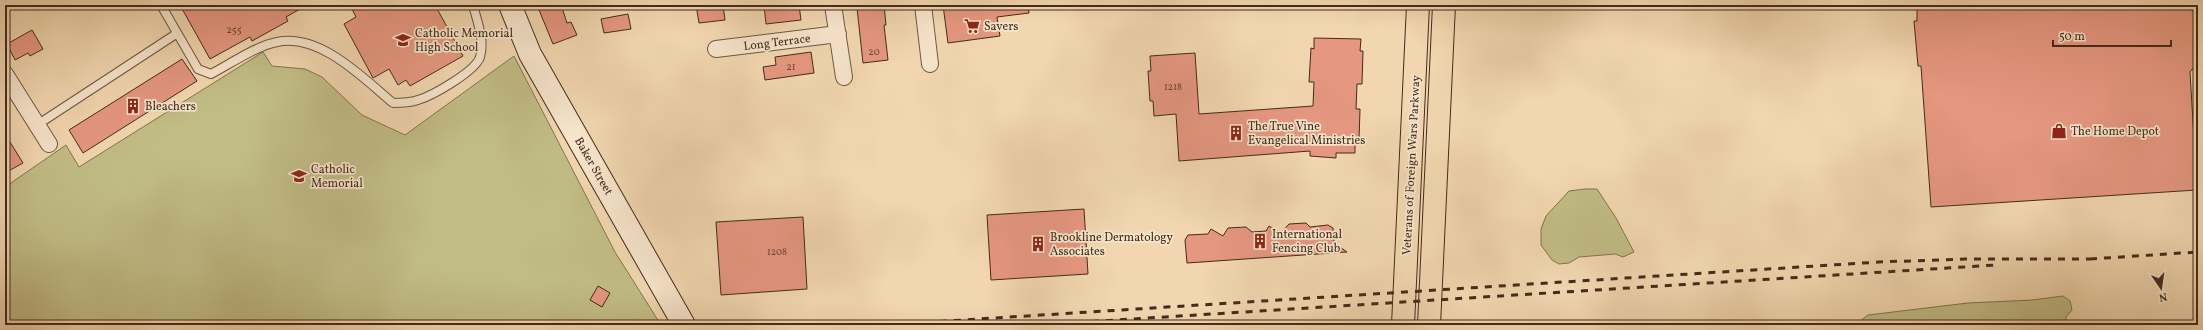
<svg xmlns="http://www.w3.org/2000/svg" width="2203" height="330" viewBox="0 0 2203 330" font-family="Vollkorn,serif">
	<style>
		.green { fill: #c1bc86; stroke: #827450 }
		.building { fill: #e59780; stroke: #442b1b }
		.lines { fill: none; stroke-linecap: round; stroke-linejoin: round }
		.lane-casing { stroke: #6f5640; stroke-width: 10 }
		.street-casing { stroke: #6f5640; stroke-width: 18 }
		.secondary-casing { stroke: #442b1b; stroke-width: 24 }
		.highway-casing { stroke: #442b1b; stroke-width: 24 }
		.lane { stroke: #f6e4cb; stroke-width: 8 }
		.street { stroke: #f6e4cb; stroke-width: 16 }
		.secondary { stroke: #f6e4cb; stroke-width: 22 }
		.highway { stroke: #f1d6af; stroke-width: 22 }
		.rail { stroke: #442b1b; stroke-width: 3; stroke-dasharray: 7 7; stroke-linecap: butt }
		.labels { text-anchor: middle; stroke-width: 3.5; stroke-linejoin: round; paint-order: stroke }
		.number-label { font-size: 10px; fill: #6c4634 }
		.poi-label { font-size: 12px; fill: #442b1b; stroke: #f6e4cb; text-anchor: start }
		.street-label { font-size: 12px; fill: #442b1b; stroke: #f6e4cb }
	</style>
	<rect width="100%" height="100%" fill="#f1d6af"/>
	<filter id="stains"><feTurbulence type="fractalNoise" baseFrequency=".005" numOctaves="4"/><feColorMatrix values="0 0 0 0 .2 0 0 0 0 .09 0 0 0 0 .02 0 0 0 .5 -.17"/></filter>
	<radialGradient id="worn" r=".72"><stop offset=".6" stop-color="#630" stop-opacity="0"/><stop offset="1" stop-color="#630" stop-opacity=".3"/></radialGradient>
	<path class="green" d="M263,52L272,66L305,69L322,77L362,115L405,135L514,56L615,252L661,325H5V187L66,145L79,167Z
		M1585,189H1597L1616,218L1634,252L1623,257L1615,254L1579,257L1569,263L1559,264L1552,260L1541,245V229L1546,216L1569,191Z
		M2063,296L2070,301L2072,310L2066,317L2065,325H1855L1868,315L1968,303L2032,300Z"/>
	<path class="building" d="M180,5H307L286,17L288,21L252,41L250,37L210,59Z
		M359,5H435L463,56L410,86L406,80L398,85L389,69L373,78L344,24L356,17L352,9Z
		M537,5H561L567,23L571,22L577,35L553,44Z
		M696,5H723L725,20L699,23Z
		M764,5H799L801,20L766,24Z
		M884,5L886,25H884L888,60L863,63L857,8Z
		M943,5H1028L1029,13L997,17L1000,36L948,43Z
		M1927,5H2185L2198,15V62L2190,72L2197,190L1931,207L1921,66H1918L1914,21H1917V8L1928,7Z
		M628,14L631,29L604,33L601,19Z
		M32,30L43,49L30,56L28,53L15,60L7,44Z
		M1314,38L1361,39L1360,51H1363L1362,84H1357L1356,109H1360L1359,140H1355V153H1336V158L1310,156V151L1179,161L1176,114L1154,116L1153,101H1150L1148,71H1151L1150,56L1195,53L1199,114L1313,106L1314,82H1309L1311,48L1314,49Z
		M811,52L814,73L765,80L763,67L776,65L775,57Z
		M182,59L197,81L83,153L69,130Z
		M5,134L23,163L5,173Z
		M1084,209L1088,274L991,280L987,215Z
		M803,217L807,289L721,295L716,222Z
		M1306,223L1310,227L1328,225L1333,228L1334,243L1347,252L1187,263L1185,240L1188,235L1208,234L1211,229L1223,236L1228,228L1246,227L1252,232L1266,231L1269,226L1281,233L1289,224Z
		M598,286L610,293L602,307L590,300Z"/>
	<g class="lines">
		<defs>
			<path id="lane" d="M161,5L198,69L211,74C230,64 256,46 277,42C320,33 363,78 393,103C402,103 409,103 418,100C432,96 476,71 480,57C485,40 477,21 473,5
				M37,125L176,34"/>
			<path id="street" d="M833,5L844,77
				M923,5L930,64
				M716,49L838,34
				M5,74L49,144"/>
			<path id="secondary" d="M510,5L530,54L684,325"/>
			<path id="highway" d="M1403,325L1418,5
				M1429,325L1444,5"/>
		</defs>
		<use href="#lane" class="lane-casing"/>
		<use href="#street" class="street-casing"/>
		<use href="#secondary" class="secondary-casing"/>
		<use href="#highway" class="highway-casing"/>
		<use href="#lane" class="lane"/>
		<use href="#street" class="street"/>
		<use href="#secondary" class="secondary"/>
		<use href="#highway" class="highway"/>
		<path class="rail" d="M2090,259L2198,252
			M884,325L1879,262L1965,259H2096
			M1036,325L1996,265"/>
	</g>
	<defs>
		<symbol id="supermarket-bare" viewBox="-9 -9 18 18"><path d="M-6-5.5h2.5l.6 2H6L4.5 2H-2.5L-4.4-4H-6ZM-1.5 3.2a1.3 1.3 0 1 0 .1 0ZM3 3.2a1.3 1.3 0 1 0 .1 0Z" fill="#8f2418" stroke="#f6e4cb" stroke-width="2.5" paint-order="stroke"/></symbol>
		<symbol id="school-bare" viewBox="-9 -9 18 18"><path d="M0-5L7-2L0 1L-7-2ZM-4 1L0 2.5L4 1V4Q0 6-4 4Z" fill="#8f2418" stroke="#f6e4cb" stroke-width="2.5" paint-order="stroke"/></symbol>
		<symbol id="building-bare" viewBox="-9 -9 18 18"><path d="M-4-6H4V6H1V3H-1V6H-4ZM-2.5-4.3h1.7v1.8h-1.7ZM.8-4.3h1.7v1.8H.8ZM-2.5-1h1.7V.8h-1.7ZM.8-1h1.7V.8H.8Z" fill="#8f2418" stroke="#f6e4cb" stroke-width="2.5" paint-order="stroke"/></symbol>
		<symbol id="shop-bare" viewBox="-9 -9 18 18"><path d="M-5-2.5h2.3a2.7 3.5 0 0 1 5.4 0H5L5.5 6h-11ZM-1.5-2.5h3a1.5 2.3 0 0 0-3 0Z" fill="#8f2418" stroke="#f6e4cb" stroke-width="2.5" paint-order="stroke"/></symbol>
	</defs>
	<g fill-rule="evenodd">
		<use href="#supermarket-bare" x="961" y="15" width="22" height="22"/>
		<use href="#school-bare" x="392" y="29" width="22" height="22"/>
		<use href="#building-bare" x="122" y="95" width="22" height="22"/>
		<use href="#shop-bare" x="2048" y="120" width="22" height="22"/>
		<use href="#building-bare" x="1225" y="122" width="22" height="22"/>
		<use href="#school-bare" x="288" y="165" width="22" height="22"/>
		<use href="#building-bare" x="1249" y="230" width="22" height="22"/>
		<use href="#building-bare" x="1027" y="233" width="22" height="22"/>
	</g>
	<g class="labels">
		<g class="number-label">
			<text x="234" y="33">255</text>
			<text x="874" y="55">20</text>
			<text x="791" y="70">21</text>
			<text x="1173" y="90">1218</text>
			<text x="777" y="255">1208</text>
		</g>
		<g class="poi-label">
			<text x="984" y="30">Savers</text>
			<text x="415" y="37">Catholic Memorial<tspan x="415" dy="14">High School</tspan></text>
			<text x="145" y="110">Bleachers</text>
			<text x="1248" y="130">The True Vine<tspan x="1248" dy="14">Evangelical Ministries</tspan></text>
			<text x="2071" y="135">The Home Depot</text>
			<text x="311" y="173">Catholic<tspan x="311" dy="14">Memorial</tspan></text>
			<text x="1272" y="238">International<tspan x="1272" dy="14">Fencing Club</tspan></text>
			<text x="1050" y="241">Brookline Dermatology<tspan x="1050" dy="14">Associates</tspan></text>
		</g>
		<g class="street-label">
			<text transform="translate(777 42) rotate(-7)" y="4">Long Terrace</text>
			<text transform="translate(1411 165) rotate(-87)" y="4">Veterans of Foreign Wars Parkway</text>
			<text transform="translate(594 166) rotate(60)" y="4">Baker Street</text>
		</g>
	</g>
	<rect width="2203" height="330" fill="none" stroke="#f1d6af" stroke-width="20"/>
	<rect x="6" y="6" width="2191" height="318" fill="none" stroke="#442b1b" stroke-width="2"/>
	<rect x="10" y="10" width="2183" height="310" fill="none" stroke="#442b1b"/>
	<g transform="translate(2161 288) rotate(167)" stroke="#f6e4cb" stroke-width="3" paint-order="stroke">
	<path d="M0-3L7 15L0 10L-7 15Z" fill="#442b1b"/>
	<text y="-6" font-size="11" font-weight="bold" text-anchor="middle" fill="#442b1b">N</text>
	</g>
	<path d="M2053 40v6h118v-6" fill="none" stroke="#442b1b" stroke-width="2"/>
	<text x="2059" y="40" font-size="12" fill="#442b1b" stroke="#f6e4cb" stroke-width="3" paint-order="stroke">50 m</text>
	<rect width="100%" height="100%" filter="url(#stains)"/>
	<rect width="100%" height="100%" fill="url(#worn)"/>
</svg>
